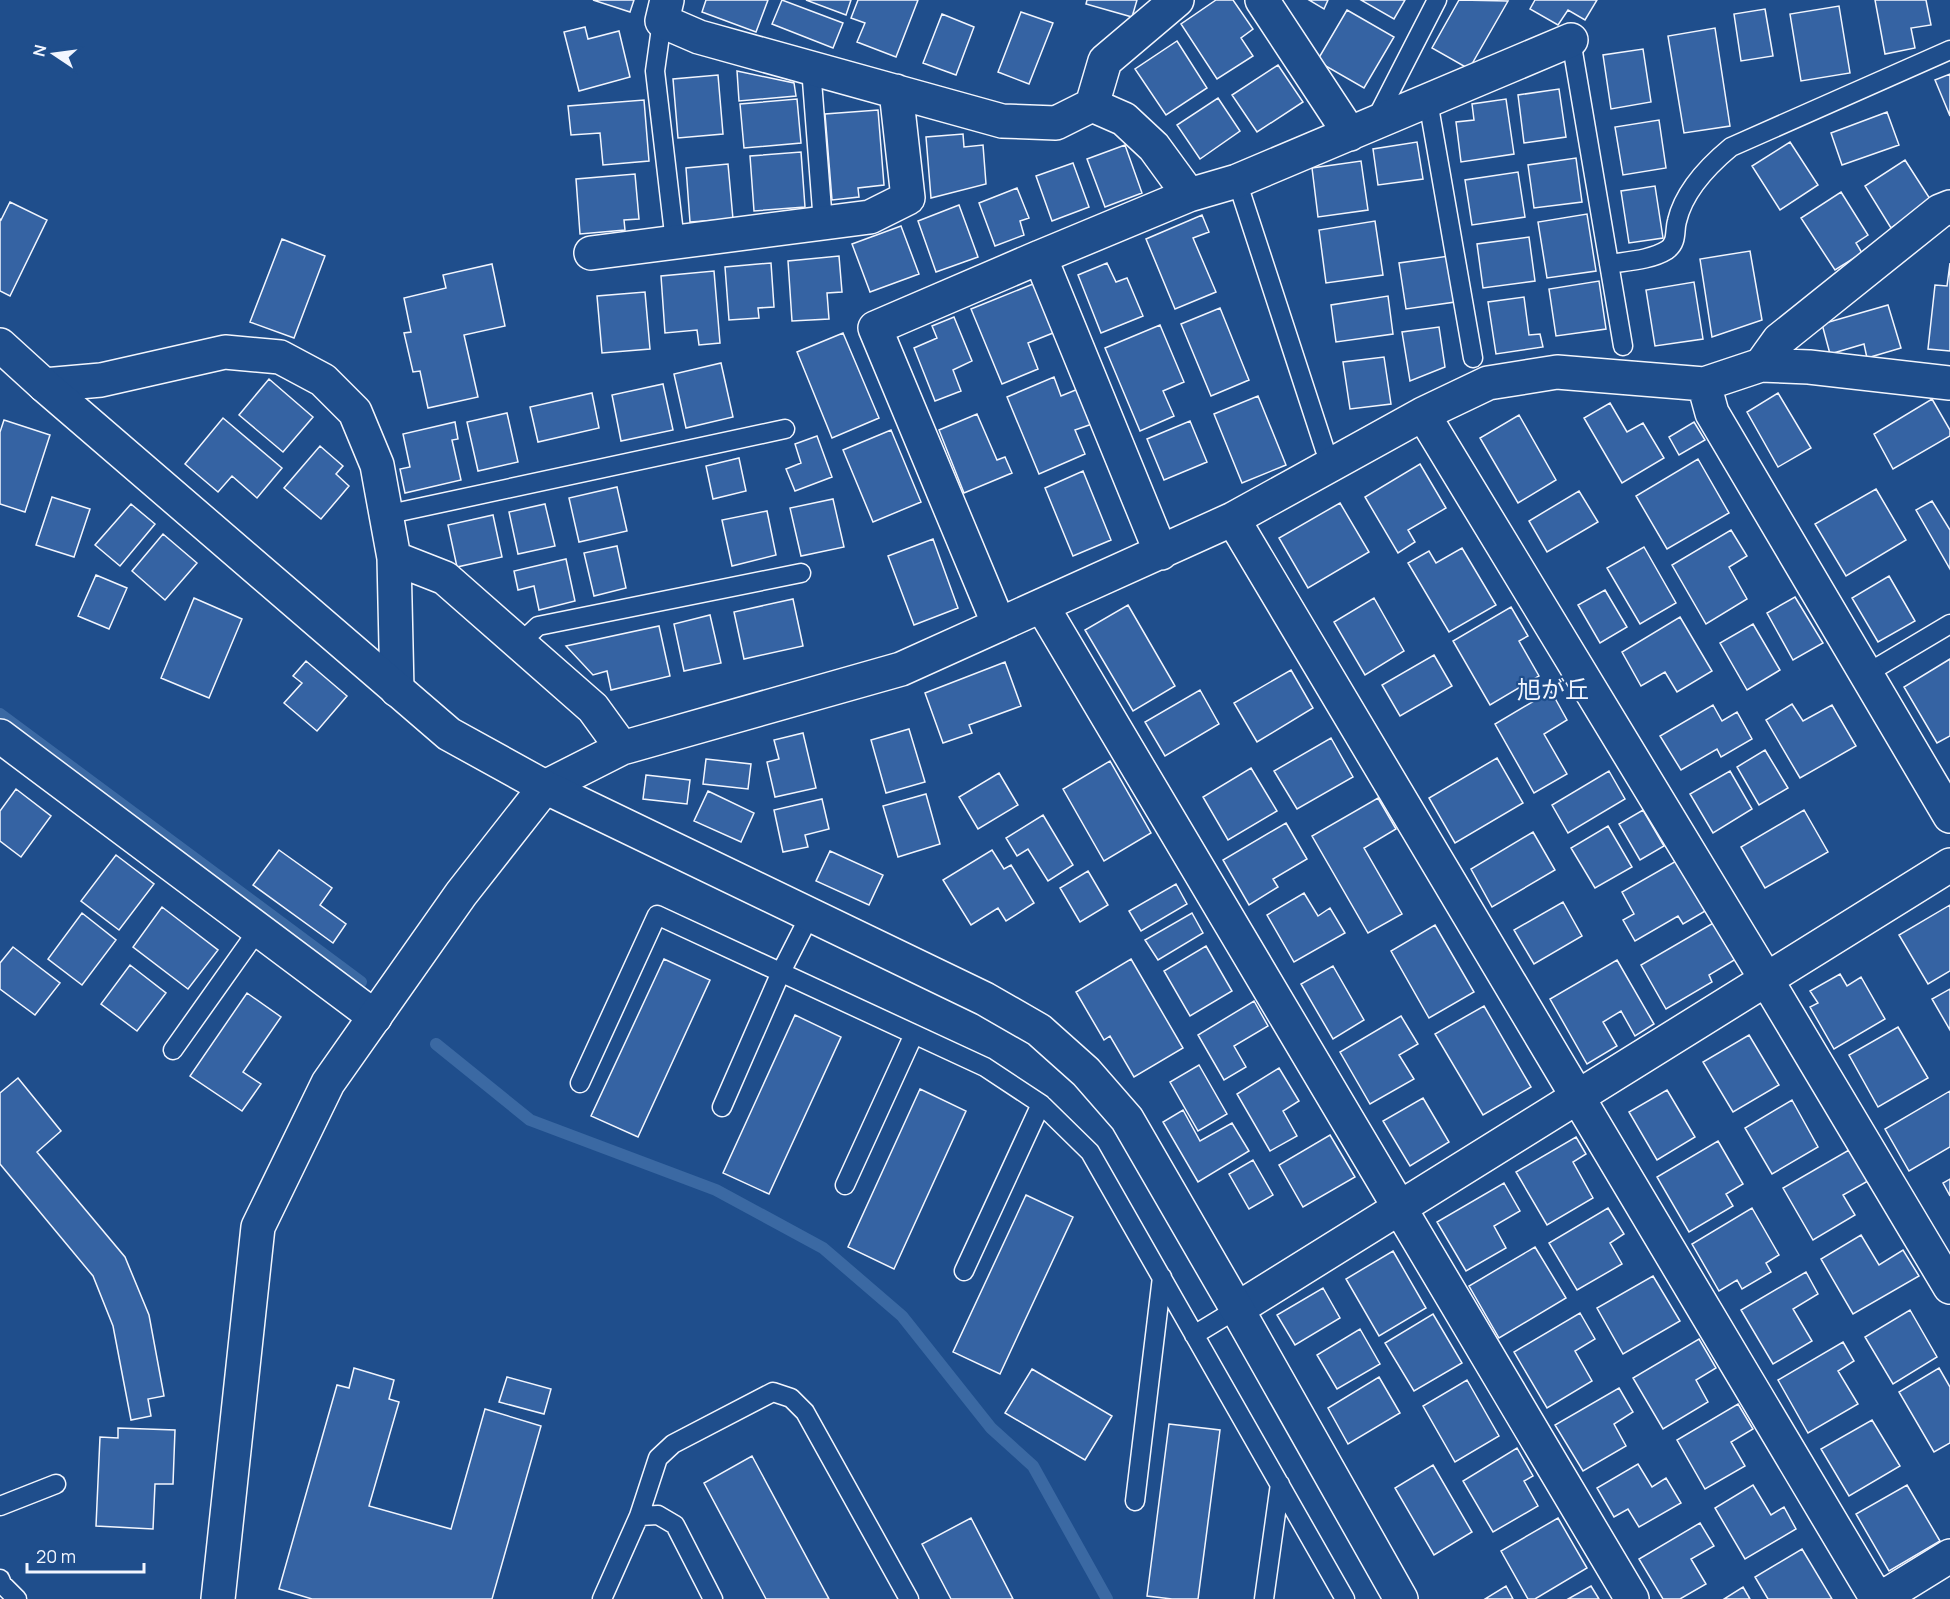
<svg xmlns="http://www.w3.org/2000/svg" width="1950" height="1599" viewBox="0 0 1950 1599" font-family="Manrope,'Noto Sans JP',sans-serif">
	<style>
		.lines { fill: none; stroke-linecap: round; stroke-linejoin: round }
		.stream { stroke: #3b69a3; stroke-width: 12 }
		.building { fill: #3563a3; stroke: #f2f6ff; stroke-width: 1.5 }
		.service-casing { stroke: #f2f6ff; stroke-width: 21 }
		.minor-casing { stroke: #f2f6ff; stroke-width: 36 }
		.tertiary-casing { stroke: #f2f6ff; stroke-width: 36 }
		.service { stroke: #1f4e8c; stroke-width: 18 }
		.minor { stroke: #1f4e8c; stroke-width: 33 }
		.tertiary { stroke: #1f4e8c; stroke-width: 33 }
		.labels { text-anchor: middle; stroke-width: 4.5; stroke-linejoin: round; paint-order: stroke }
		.quarter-label { font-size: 24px; fill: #f2f6ff; stroke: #1f4e8c }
	</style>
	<rect width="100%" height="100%" fill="#1f4e8c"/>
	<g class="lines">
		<path class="stream" d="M0,714L361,982
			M436,1044L530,1120L716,1190L823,1248L902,1316L991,1428L1033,1466L1107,1599"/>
	</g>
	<path class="building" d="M593,0H634L630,12Z
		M706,0H768L756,32L702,12Z
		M782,0L843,23L833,48L772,24Z
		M806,0H851L846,15Z
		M858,0H918L896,57L857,42L865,23L851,18Z
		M1087,0H1137L1132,17L1086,4Z
		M1216,0H1233L1253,29L1241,38L1253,56L1217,79L1181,24Z
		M1309,0H1328L1324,9Z
		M1361,0H1405L1394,19Z
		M1459,0L1508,1L1469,69L1432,48Z
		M1535,0H1597L1585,20L1568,10L1558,25L1530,9Z
		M1875,0H1926L1931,25L1911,28L1915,48L1885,54Z
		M1839,6L1850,73L1801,81L1790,14Z
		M1765,9L1773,56L1741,61L1734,14Z
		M1347,10L1394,37L1364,88L1317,61Z
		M1021,12L1053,23L1029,84L998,72Z
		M942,14L974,27L956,75L923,63Z
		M585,27L588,39L619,31L630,77L579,91L564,32Z
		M1715,28L1730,126L1684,133L1668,36Z
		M1177,41L1207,88L1166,115L1135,69Z
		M1643,49L1651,102L1611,109L1603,55Z
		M1278,65L1303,102L1257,132L1232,95Z
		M737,71L794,83L796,96L739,101Z
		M1950,74V116L1935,80Z
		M718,75L723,134L678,138L673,79Z
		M1559,89L1566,137L1524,143L1518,95Z
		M1218,98L1240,131L1200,159L1177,125Z
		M797,99L801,143L744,148L740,104Z
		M1506,99L1514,154L1461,162L1456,122L1474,120L1472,104Z
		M644,100L649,161L603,165L600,133L571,135L568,106Z
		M878,110L884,185L858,188L859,197L832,200L825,114Z
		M1887,112L1899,145L1842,165L1831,133Z
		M1659,120L1666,168L1623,175L1615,127Z
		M963,134L964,147L983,145L986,184L931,198L926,137Z
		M1417,142L1423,179L1378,185L1373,149Z
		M1790,142L1818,185L1780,210L1752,166Z
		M1125,145L1142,193L1105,207L1087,159Z
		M801,152L805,207L754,211L750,156Z
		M1576,158L1582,202L1534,208L1528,165Z
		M1905,160L1932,202L1891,228L1865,186Z
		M1361,161L1368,210L1318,217L1312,168Z
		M1073,163L1089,207L1052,221L1036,176Z
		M728,164L733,219L690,222L686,168Z
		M1518,172L1525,217L1472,225L1465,180Z
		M635,174L639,219L624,220L625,230L580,234L576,179Z
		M1655,186L1663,238L1629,243L1621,191Z
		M1017,188L1029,218L1020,221L1024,235L995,246L979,203Z
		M1841,192L1868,235L1856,243L1862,253L1835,270L1801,218Z
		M10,202L47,220L10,296L0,291V219L1,220Z
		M959,205L978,257L936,272L918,221Z
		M1587,214L1596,271L1547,278L1538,222Z
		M1202,215L1209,232L1193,238L1216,292L1175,309L1146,239Z
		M1375,221L1383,275L1326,283L1319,230Z
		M901,226L919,274L870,292L852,244Z
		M1529,237L1535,281L1483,288L1477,244Z
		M282,239L325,256L294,338L250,322Z
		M1750,251L1762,320L1712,337L1700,259Z
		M839,256L842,292L827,293L829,319L792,321L788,261Z
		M1449,256L1455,302L1406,309L1399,263Z
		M771,263L774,307L758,308L759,318L729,320L725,267Z
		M1107,263L1116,282L1127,278L1143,316L1101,333L1078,275Z
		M1950,263V351L1928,349L1935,285L1947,286Z
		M492,264L505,326L464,335L478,397L428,408L420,371L413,372L404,333L411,332L404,298L446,288L443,275Z
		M714,271L720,343L699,345L697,330L665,333L661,276Z
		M1599,281L1606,329L1556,336L1549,289Z
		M1038,282L1058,331L1028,343L1038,369L1002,384L971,309Z
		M1694,282L1703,339L1655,346L1646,290Z
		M645,292L650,349L602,353L597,296Z
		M1388,296L1393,334L1336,342L1331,305Z
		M1524,297L1529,335L1540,334L1543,347L1496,354L1488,302Z
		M1888,305L1901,348L1867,358L1864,344L1830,354L1822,324Z
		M1220,308L1249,380L1211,396L1181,324Z
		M954,317L972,361L953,370L961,391L935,401L914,348L937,338L932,326Z
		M1160,325L1184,382L1163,391L1174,416L1140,431L1105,348Z
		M1439,327L1445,367L1410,381L1402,332Z
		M843,333L879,418L832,438L797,352Z
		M1384,357L1391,404L1350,409L1343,362Z
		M721,363L733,417L686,428L674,374Z
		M1054,377L1061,396L1078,389L1092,424L1075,430L1085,454L1039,474L1007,397Z
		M269,379L313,417L283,452L239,415Z
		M663,384L673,430L621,441L612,395Z
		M592,393L599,428L538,442L530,407Z
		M1778,393L1811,448L1778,467L1747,412Z
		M1258,396L1286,465L1242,483L1214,414Z
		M1932,399L1950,430V436L1893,469L1874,434Z
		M1610,403L1627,432L1643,423L1664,458L1622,483L1584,418Z
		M507,413L518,462L478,471L467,422Z
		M977,414L997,460L1005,457L1012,473L964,493L939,430Z
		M1519,415L1556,480L1518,503L1480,438Z
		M223,418L282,468L257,498L232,476L218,492L185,464Z
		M4,420L50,435L25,512L0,504V432Z
		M1190,421L1207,462L1164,480L1147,439Z
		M455,422L458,439L452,440L461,480L405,493L400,469L410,467L403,434Z
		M1694,422L1705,440L1679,455L1669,437Z
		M891,430L921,502L873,522L843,450Z
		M817,436L832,477L795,491L786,469L801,463L795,444Z
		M320,446L343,466L336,474L349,486L321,519L284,488Z
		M739,458L746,491L713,499L706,466Z
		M1698,459L1729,513L1667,549L1636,496Z
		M1420,464L1446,508L1408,530L1415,542L1398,553L1365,497Z
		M1083,471L1111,540L1073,556L1045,488Z
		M617,487L627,531L579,542L569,498Z
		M1876,489L1906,540L1846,576L1815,524Z
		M1579,491L1598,522L1547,552L1529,521Z
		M52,497L90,509L74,557L36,545Z
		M833,499L844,547L801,556L790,508Z
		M1932,501L1950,530V569L1916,510Z
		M1340,503L1369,552L1308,588L1279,538Z
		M131,504L155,524L120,566L95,545Z
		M545,504L555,546L518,554L509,512Z
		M767,511L776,555L732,566L722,520Z
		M493,515L502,557L457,567L448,525Z
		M1731,530L1747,556L1729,567L1747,599L1706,624L1672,565Z
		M163,534L197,563L165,600L132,571Z
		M933,539L958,608L914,625L888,556Z
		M617,546L626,588L594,596L584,553Z
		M1644,547L1676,603L1640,624L1607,568Z
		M1462,548L1496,605L1449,632L1408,563L1429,551L1436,563Z
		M566,559L575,601L539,610L534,586L518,590L514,571Z
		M96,575L127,588L109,629L78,616Z
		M1889,576L1915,621L1878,642L1852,598Z
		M1605,590L1627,627L1600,643L1578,605Z
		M1795,597L1823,643L1793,660L1767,613Z
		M194,598L242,619L209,698L161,678Z
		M1374,598L1404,651L1365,675L1334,622Z
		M793,599L803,646L744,659L734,612Z
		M1128,605L1175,686L1133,711L1085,630Z
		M1511,607L1528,636L1519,641L1539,676L1490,705L1453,641Z
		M710,615L721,663L684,671L674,624Z
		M1680,617L1712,671L1677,692L1665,672L1641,686L1622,652Z
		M1753,624L1780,670L1747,690L1720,643Z
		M659,626L670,676L611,690L607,671L593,675L566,646Z
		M1434,655L1452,686L1400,716L1382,685Z
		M1950,659V736L1937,743L1904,687Z
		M306,661L347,696L317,731L284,703L302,683L293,676Z
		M1005,662L1021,706L969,725L972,733L943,743L925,693Z
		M1291,670L1313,708L1257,742L1234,703Z
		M1200,690L1219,724L1165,756L1145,722Z
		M1551,691L1567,720L1544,734L1567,774L1534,793L1495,724Z
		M1792,704L1803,721L1832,705L1856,746L1800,778L1766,720Z
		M1713,705L1722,721L1737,712L1752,739L1721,757L1717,749L1681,770L1660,736Z
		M909,729L925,782L886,793L871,740Z
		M803,733L816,788L775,797L767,762L779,759L774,740Z
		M1331,738L1353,777L1297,809L1274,771Z
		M1765,750L1788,788L1759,805L1737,767Z
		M1497,758L1523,803L1455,843L1429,798Z
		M706,759L751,764L748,789L703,784Z
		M1110,761L1151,833L1104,861L1063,789Z
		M1251,768L1277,811L1228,840L1203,797Z
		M1609,771L1625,799L1568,833L1552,805Z
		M1730,771L1752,809L1713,833L1690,794Z
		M999,773L1018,805L978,829L959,797Z
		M646,775L690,780L687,804L643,799Z
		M16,789L51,816L21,857L0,841V811Z
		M708,791L754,813L741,842L694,821Z
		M926,794L940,844L898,857L883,806Z
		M1378,798L1396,829L1364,848L1402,914L1368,933L1312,836Z
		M822,799L829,829L805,835L808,847L783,852L774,810Z
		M1643,810L1664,846L1640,860L1619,824Z
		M1804,810L1828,852L1765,888L1741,847Z
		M1043,815L1073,865L1048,881L1028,849L1017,856L1006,838Z
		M1286,823L1307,859L1273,879L1278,887L1249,905L1223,860Z
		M1608,826L1632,867L1595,888L1571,848Z
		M1533,832L1555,870L1492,907L1471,869Z
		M279,850L332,888L320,905L346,924L333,943L253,885Z
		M992,850L1004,869L1011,865L1034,903L1006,921L998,908L971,925L943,880Z
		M830,851L883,875L869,905L816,881Z
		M116,855L154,884L119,930L81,901Z
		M1678,860L1707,910L1683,924L1678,916L1635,941L1623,920L1634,914L1622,892Z
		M1088,871L1108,905L1080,922L1060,888Z
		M1176,884L1187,904L1141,931L1129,911Z
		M1304,893L1318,916L1330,908L1345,933L1294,962L1267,915Z
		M1563,902L1582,936L1534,964L1514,930Z
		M1950,905V971L1928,984L1899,935Z
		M162,907L218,950L188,989L133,947Z
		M82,913L116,940L82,985L48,959Z
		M1192,913L1203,933L1158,960L1145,940Z
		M1715,922L1736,959L1709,975L1712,982L1666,1009L1641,965Z
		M1435,925L1474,992L1429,1018L1391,951Z
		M1206,946L1232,991L1190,1016L1164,971Z
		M13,947L60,983L35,1015L0,989V963Z
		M664,959L710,980L638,1137L591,1116Z
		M1131,959L1183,1048L1134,1077L1110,1036L1104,1040L1076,992Z
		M1617,960L1654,1024L1635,1036L1621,1011L1603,1022L1617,1046L1587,1064L1550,999Z
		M130,965L166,993L137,1031L101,1004Z
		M1333,966L1364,1020L1333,1039L1301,984Z
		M1840,974L1847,986L1861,977L1885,1019L1834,1049L1810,1007L1818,1003L1810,991Z
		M1950,989V1030L1932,999Z
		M247,993L281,1017L243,1072L261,1084L242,1111L190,1076Z
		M1254,1001L1268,1026L1234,1046L1246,1067L1224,1080L1198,1035Z
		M1484,1006L1531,1087L1483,1115L1435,1034Z
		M795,1015L841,1037L769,1194L723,1173Z
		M1401,1016L1418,1044L1399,1055L1414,1079L1370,1104L1340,1052Z
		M1898,1027L1928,1078L1878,1107L1849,1055Z
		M1749,1035L1779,1085L1733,1112L1703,1062Z
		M1199,1065L1227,1114L1198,1131L1170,1082Z
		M1279,1068L1299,1101L1283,1111L1297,1136L1270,1151L1237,1094Z
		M18,1078L61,1131L37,1152L125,1257L149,1315L164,1396L148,1399L151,1416L131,1420L113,1326L93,1276L0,1164V1093Z
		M920,1089L966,1111L894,1269L848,1247Z
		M1667,1090L1695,1137L1657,1160L1629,1112Z
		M1950,1091V1147L1909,1171L1885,1129Z
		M1423,1098L1449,1142L1410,1166L1383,1121Z
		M1792,1100L1818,1147L1772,1174L1745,1128Z
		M1183,1110L1200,1141L1232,1123L1249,1151L1198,1182L1163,1122Z
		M1330,1135L1355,1177L1303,1207L1279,1165Z
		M1576,1137L1586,1154L1573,1162L1593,1198L1547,1225L1516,1172Z
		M1718,1141L1743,1184L1726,1194L1733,1206L1689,1232L1657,1177Z
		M1849,1150L1868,1181L1843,1195L1855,1215L1813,1240L1783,1188Z
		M1253,1160L1273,1195L1249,1209L1229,1174Z
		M1950,1179V1196L1943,1183Z
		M1504,1183L1520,1211L1494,1226L1506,1248L1466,1271L1437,1222Z
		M1026,1195L1073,1217L1000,1374L953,1352Z
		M1608,1208L1624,1234L1610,1243L1622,1264L1577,1290L1549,1243Z
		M1752,1208L1779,1255L1766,1263L1771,1272L1742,1289L1737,1280L1719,1291L1692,1244Z
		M1861,1235L1879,1265L1903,1250L1919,1276L1853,1314L1821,1259Z
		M1535,1247L1566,1298L1499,1338L1469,1286Z
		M1393,1251L1426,1308L1379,1336L1346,1279Z
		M1806,1272L1818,1294L1793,1309L1812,1341L1773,1364L1741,1310Z
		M1653,1276L1680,1321L1623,1354L1597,1308Z
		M1323,1288L1340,1318L1295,1345L1277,1315Z
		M1910,1310L1937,1357L1893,1384L1865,1337Z
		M1580,1313L1595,1339L1575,1351L1592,1381L1547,1408L1514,1352Z
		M1433,1314L1462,1363L1414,1391L1385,1343Z
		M1360,1329L1380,1364L1337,1389L1317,1355Z
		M1699,1339L1716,1368L1696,1380L1708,1402L1663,1429L1633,1378Z
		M1843,1342L1854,1361L1838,1371L1858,1404L1808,1433L1778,1380Z
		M354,1368L394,1380L389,1399L399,1402L369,1506L451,1529L485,1409L541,1426L492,1599H312L279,1589L337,1385L349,1388Z
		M1939,1368L1950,1387V1443L1934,1452L1899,1392Z
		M1032,1369L1112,1416L1085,1460L1005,1413Z
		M507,1377L551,1389L544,1414L499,1402Z
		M1379,1377L1400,1413L1348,1444L1328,1408Z
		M1467,1380L1499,1436L1455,1462L1423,1406Z
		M1619,1388L1633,1412L1614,1424L1626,1446L1583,1471L1555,1425Z
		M1738,1404L1753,1429L1731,1442L1745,1466L1705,1489L1677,1440Z
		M1872,1420L1900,1466L1849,1496L1821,1449Z
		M1169,1424L1220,1430L1198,1599H1172L1147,1596Z
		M118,1428L175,1430L173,1484H155L153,1529L96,1526L100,1437L118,1438Z
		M1517,1448L1533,1476L1524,1481L1538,1506L1493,1532L1463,1481Z
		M752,1456L829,1599H766L704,1483Z
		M1638,1464L1652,1487L1666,1478L1681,1503L1639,1527L1628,1509L1614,1517L1597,1488Z
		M1433,1465L1472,1532L1434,1555L1395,1488Z
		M1753,1485L1771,1515L1784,1507L1796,1529L1745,1559L1715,1508Z
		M1907,1485L1940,1541L1889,1571L1856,1514Z
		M971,1518L1013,1599H951L922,1544Z
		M1558,1518L1587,1568L1535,1599H1528L1501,1551Z
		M1700,1523L1714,1546L1691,1559L1706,1584L1680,1599H1663L1639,1559Z
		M1802,1549L1832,1599H1768L1755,1577Z
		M1506,1586L1513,1599H1485Z
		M1591,1586L1599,1599H1568Z
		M1743,1587L1750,1599H1724Z"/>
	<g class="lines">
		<defs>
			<path id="service" d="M662,21L655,71L675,242
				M1571,40L1623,346
				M811,68L823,223
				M1428,101L1473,358
				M1375,121L1437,0
				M1237,181L1325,450
				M1609,264C1628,261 1651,260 1667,250C1678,242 1674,231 1677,221C1684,191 1708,166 1731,147L1950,50
				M385,515L785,429
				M519,644L538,626L801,573
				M1866,674L1950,624
				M173,1050L258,930
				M580,1083L657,915L985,1067L1041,1104L1090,1152L1345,1599
				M722,1107L781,972L810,915
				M845,1185L914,1034
				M964,1271L1041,1104
				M1194,1335L1237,1309
				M1135,1501L1162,1277
				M0,1506L56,1484
				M639,1516L658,1515L675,1525L713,1599
				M0,1579L2,1584L17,1599
				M602,1599L639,1516L658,1458L673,1444L773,1392L791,1398L805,1412L909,1599
				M1264,1599L1280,1484"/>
			<path id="minor" d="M667,0L662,21L699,37L1002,121L1056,123L1092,105L1124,119L1154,147L1189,195
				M1262,0L1350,134
				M1092,105L1105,61L1177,0
				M591,253L870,217L908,198L896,91
				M1761,365L1779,340L1940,211L1950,207
				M1704,384L1712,413L1950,816
				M44,385L101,380L225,352L280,357L323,380L355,412L377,465L394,558L397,690
				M1423,414L1766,979L1950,1287
				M1233,519L1877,1599
				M1161,553L1040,257L1189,195L1237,181L1571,40
				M394,558L445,578L593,708L622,748
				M1042,606L1632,1599
				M999,625L875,328L1040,257
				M0,736L375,1017
				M545,787L622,748L901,669L1233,519L1423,414L1488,383L1557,372L1704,384L1761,365L1809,367L1950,383
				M1237,1309L1950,865
				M1880,1599L1950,1556"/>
			<path id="tertiary" d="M0,345L44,385L449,734L545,787L985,999L1039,1030L1086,1072L1127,1119L1237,1309L1401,1599
				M218,1599L258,1227L328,1083L461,894L545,787"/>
		</defs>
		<use href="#service" class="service-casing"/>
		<use href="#minor" class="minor-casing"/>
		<use href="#tertiary" class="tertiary-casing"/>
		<use href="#service" class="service"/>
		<use href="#minor" class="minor"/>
		<use href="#tertiary" class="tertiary"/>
	</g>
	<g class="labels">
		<g class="quarter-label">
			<text x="1553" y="698">旭が丘</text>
		</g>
	</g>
	<g transform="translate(54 54) rotate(283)" stroke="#1f4e8c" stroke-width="4.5" paint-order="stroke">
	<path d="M0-4.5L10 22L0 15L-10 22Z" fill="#f2f6ff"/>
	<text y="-9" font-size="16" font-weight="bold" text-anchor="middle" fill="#f2f6ff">N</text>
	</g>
	<path d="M27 1563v9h117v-9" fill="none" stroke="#f2f6ff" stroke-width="3"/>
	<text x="36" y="1563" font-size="18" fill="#f2f6ff" stroke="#1f4e8c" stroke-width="4.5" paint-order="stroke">20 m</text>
</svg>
